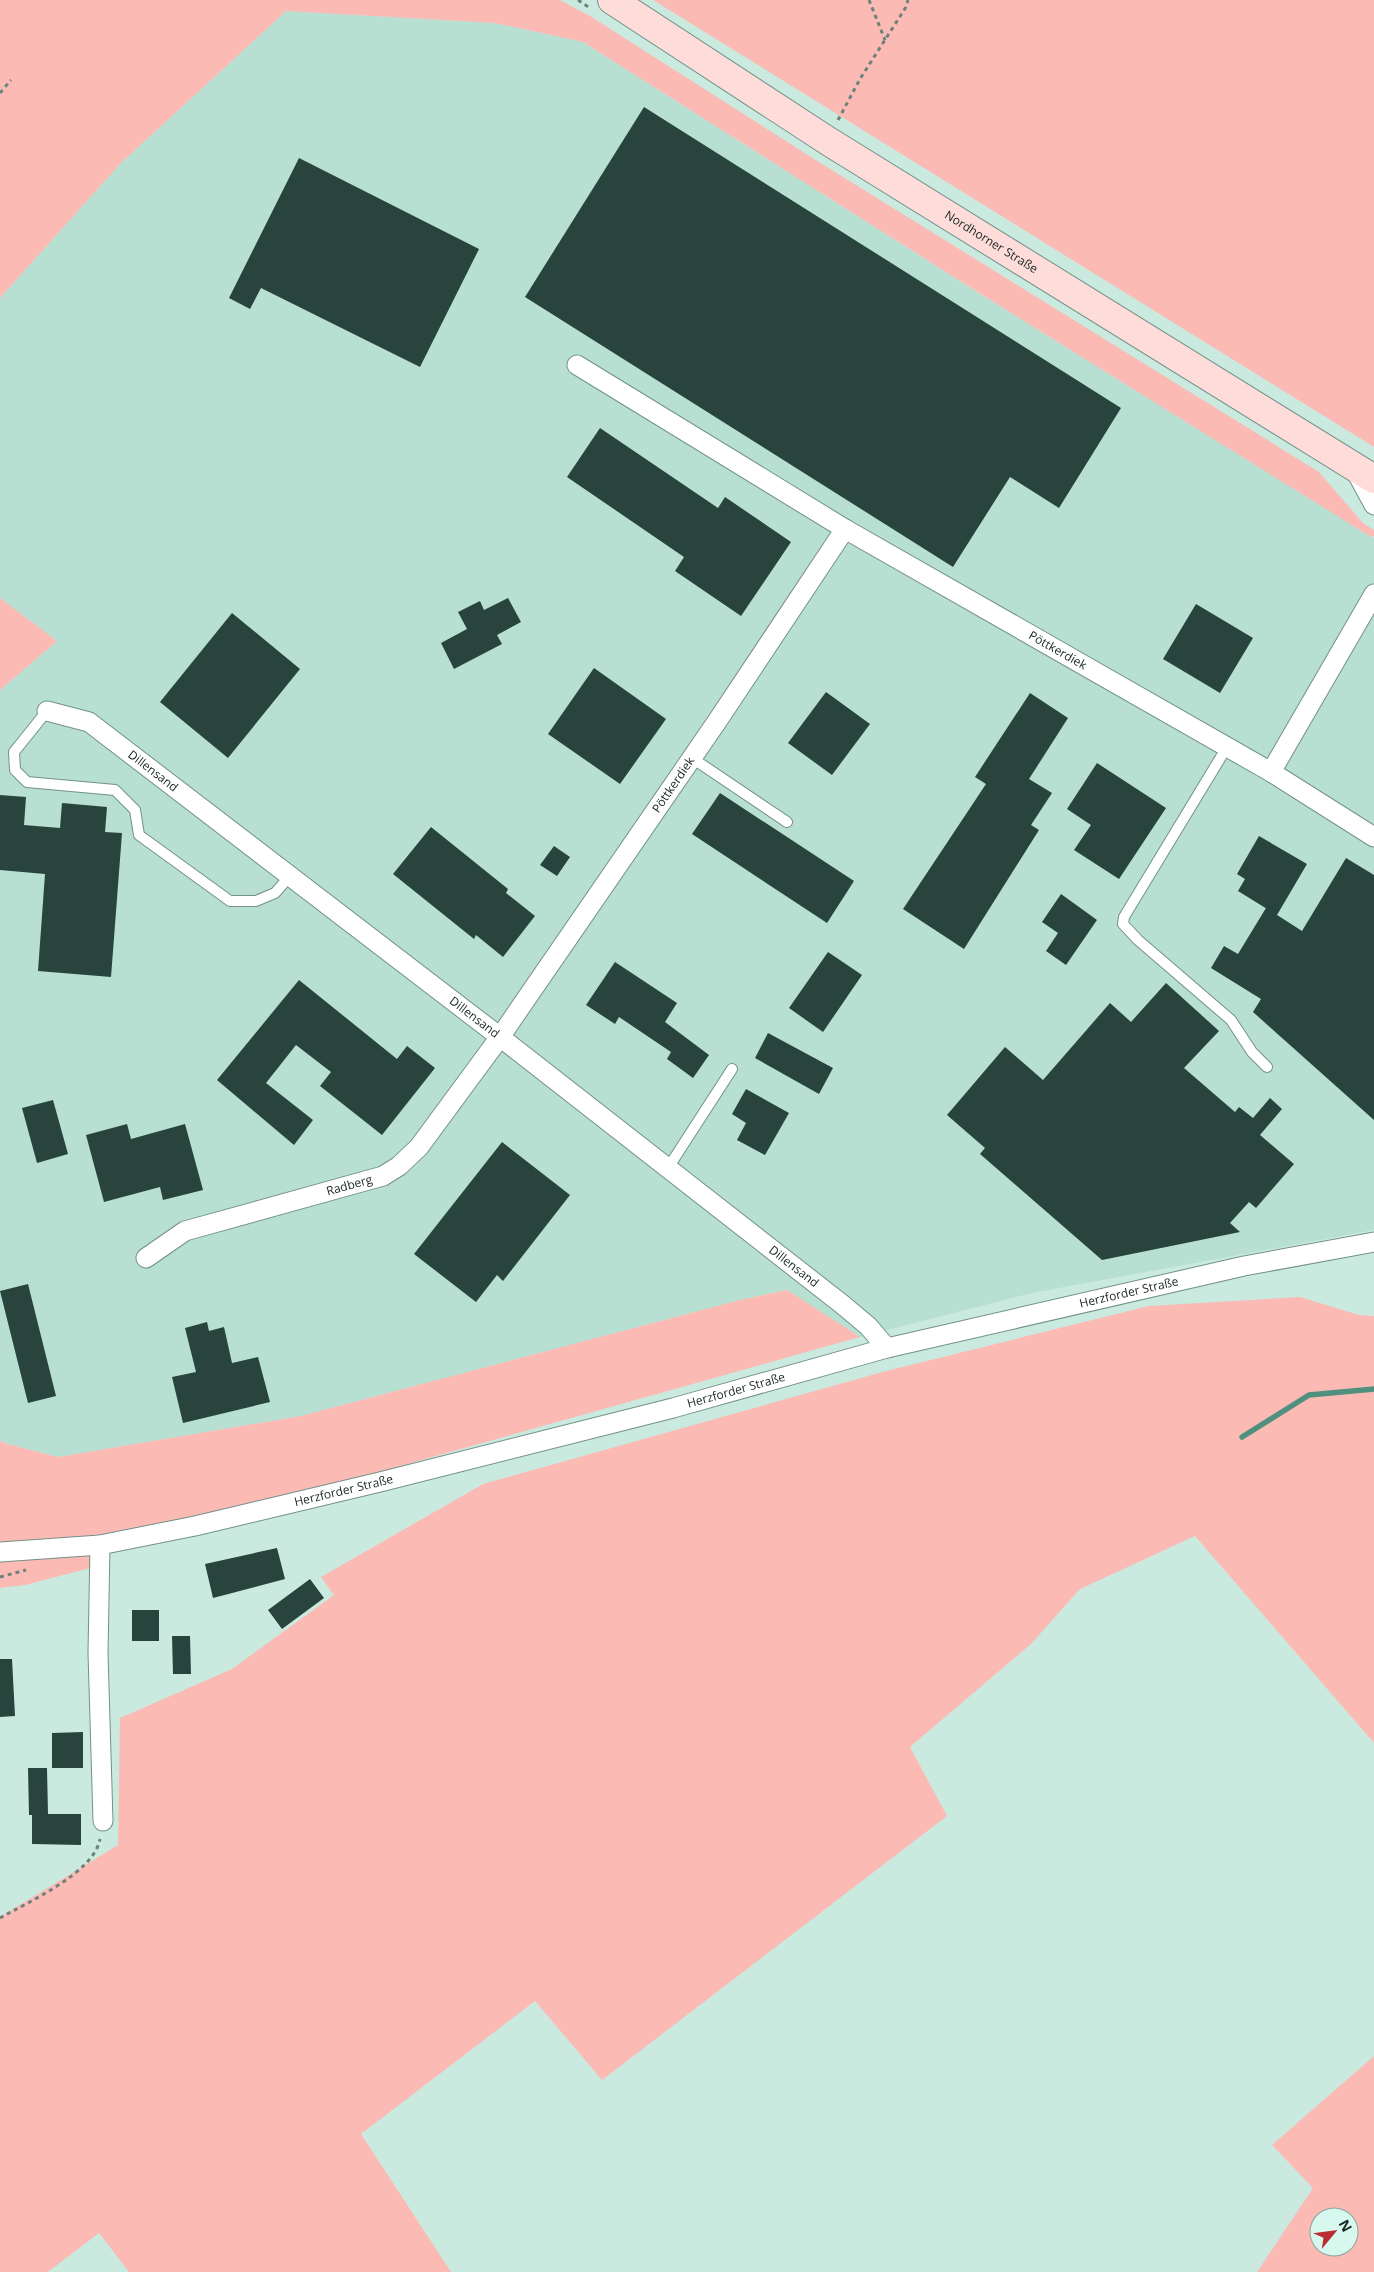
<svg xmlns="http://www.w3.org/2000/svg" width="1374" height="2272" viewBox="0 0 1374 2272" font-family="'Open Sans',sans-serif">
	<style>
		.built { fill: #b7dfd2 }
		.green { fill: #fcbab5; fill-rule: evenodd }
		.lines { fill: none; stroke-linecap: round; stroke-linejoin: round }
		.stream { stroke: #4f907e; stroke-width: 5.5 }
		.building { fill: #28443c }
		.service-casing { stroke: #739188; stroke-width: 12 }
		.minor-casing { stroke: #739188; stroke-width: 21 }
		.secondary-casing { stroke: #739188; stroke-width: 30 }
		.path { stroke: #6c827b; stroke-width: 3; stroke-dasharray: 4 4; stroke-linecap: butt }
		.service { stroke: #fff; stroke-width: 10 }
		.minor { stroke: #fff; stroke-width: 19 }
		.secondary { stroke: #fedcda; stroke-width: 28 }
		.labels { text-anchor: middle; stroke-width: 5; stroke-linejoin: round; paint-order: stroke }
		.street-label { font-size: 12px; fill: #1a2622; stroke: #d7f8ee }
	</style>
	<rect width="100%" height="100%" fill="#caeae0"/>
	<path class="built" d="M286,11L495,23L583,42L980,294L1374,538V1230L1032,1293L860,1337L787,1290L740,1300L301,1416L58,1457L4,1443L0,1440V690L57,641L0,598V298L121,163Z"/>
	<path class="green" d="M0,0H560L590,16L814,159L1319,472L1363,523L1374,530V536L1371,537L979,293L583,42L495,23L286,11L121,163L0,298Z
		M653,0H1374V447Z
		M0,598L57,641L0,690Z
		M787,1290L860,1337L194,1524L100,1544L98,1566L25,1585L0,1588V1440L4,1443L58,1457L301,1416L740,1300Z
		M1300,1297L1359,1315L1374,1316V1743L1195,1536L1080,1589L1031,1644L910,1747L947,1816L602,2080L535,2001L361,2134L451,2272H129L99,2233L48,2272H0V1917L118,1845L120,1718L232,1669L334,1595L321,1577L483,1484L886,1371L1149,1306Z
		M1374,2056V2272H1257L1313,2188L1272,2145ZM1319,2217H1349V2247H1319Z"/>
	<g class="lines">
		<path class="stream" d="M1242,1437L1309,1395L1374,1389"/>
	</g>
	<path class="building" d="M644,107L1121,408L1059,508L1010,477L953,567L525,297Z
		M299,158L479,249L420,367L261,288L250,309L229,298Z
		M600,428L718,508L725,497L791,542L741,616L675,571L684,557L567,477Z
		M508,598L521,622L497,635L502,644L454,669L441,643L467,629L458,612L480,601L484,610Z
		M1196,604L1253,638L1220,693L1163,659Z
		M232,613L300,669L228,758L160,702Z
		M594,668L666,719L620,784L548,734Z
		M826,692L870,724L832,775L788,743Z
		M1030,693L1068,718L1029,779L1052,793L1031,825L1039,830L964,949L903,909L986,784L975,777Z
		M1097,763L1166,808L1119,879L1074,850L1091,825L1067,809Z
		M720,793L854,881L827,923L692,834Z
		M0,795L26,797L24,825L60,828L62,803L107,807L105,832L122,833L111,977L38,971L45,874L0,870Z
		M431,827L508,889L506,893L535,916L503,957L476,935L474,939L393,874Z
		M1259,836L1307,864L1277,915L1238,891L1245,879L1237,874Z
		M554,846L570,857L557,876L540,865Z
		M1346,858L1374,875V1120L1253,1012L1261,999L1211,968L1224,946L1238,954L1266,908L1302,931Z
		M1061,894L1097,920L1066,965L1046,951L1058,933L1042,922Z
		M828,952L862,975L823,1032L789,1008Z
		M615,962L677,1003L665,1022L709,1055L693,1078L667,1059L671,1052L619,1017L615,1024L586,1005Z
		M299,980L397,1059L407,1046L435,1068L382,1135L320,1086L331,1072L296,1045L266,1083L313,1120L294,1145L217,1080Z
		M1166,983L1219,1031L1184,1068L1235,1112L1239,1107L1253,1118L1270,1098L1282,1109L1260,1135L1294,1164L1256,1208L1249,1202L1230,1223L1240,1232L1102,1260L980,1154L985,1148L947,1115L1005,1047L1043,1080L1110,1003L1131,1022Z
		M768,1033L833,1068L819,1094L755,1058Z
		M746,1089L789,1113L765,1155L737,1140L746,1123L732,1114Z
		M53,1100L68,1154L37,1163L22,1108Z
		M127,1124L131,1139L185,1124L203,1190L163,1200L160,1187L104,1202L86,1135Z
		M502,1142L570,1195L503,1281L497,1275L476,1302L414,1254Z
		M28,1284L56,1396L28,1403L0,1291Z
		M207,1322L209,1331L224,1327L232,1363L258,1357L270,1402L183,1423L172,1377L196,1372L185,1328Z
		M277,1548L285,1579L213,1598L205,1564Z
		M310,1579L324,1598L282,1629L268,1610Z
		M132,1610H159V1641H132Z
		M172,1636H190L191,1674H173Z
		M0,1659H12L15,1716L0,1717Z
		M83,1732V1768H52V1733Z
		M28,1768H47L48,1814H81V1845L32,1844V1815H29Z"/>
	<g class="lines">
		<defs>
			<path id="service" d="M47,711L14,752L15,770L27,782L115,790L135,810L139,835L230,901H256L275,893L290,876
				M1227,747L1124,917L1123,924L1138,940L1231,1020L1252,1052L1267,1067
				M692,758L787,822
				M668,1168L732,1069"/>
			<g id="minor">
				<path d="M577,365L845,529"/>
				<path d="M1354,468L1374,505"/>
				<path id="s1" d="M47,711L89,722L500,1037L843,1305L868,1326L887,1348"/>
				<path d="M1271,772L1374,594"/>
				<path id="s2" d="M146,1258L185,1231L383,1176L399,1166L419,1147L500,1037L718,720L845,529L1271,772L1374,837"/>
				<path d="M100,1545L98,1653L103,1821"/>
				<path id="s3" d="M0,1552L100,1545L195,1526L380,1482L673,1408L887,1348L1244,1266L1374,1242"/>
			</g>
			<g id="secondary">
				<path id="s4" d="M612,0L828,141L1374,479"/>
			</g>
		</defs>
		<use href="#service" class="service-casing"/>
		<use href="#minor" class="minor-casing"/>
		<use href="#secondary" class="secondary-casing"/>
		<path class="path" d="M578,0L590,8
			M869,0L885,40
			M0,93L11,80
			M838,120L860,79L906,7L908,0
			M0,1577L26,1570
			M0,1918C28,1902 94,1873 100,1839"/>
		<use href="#service" class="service"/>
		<use href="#minor" class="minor"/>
		<use href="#secondary" class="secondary"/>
	</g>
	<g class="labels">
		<g class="street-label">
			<text dy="4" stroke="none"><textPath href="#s4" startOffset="450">Nordhorner Straße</textPath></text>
			<text dy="4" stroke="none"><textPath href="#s2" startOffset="1295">Pöttkerdiek</textPath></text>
			<text dy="4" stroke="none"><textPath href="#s1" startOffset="124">Dillensand</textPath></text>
			<text dy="4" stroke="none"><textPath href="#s2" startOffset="742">Pöttkerdiek</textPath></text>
			<text dy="4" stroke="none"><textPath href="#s1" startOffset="529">Dillensand</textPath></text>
			<text dy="4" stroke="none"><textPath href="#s2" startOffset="218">Radberg</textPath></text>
			<text dy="4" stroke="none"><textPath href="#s1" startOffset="934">Dillensand</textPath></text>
			<text dy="4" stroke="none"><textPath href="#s3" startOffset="1160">Herzforder Straße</textPath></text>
			<text dy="4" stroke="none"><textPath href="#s3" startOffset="755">Herzforder Straße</textPath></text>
			<text dy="4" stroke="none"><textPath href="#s3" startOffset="350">Herzforder Straße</textPath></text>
		</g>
	</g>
	<g transform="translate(1334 2232) rotate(61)"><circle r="24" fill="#d7f8ee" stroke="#8ba49c"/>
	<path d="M0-4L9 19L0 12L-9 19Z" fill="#bc2d32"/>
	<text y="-8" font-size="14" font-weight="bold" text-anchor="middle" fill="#1a2622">N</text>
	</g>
</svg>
